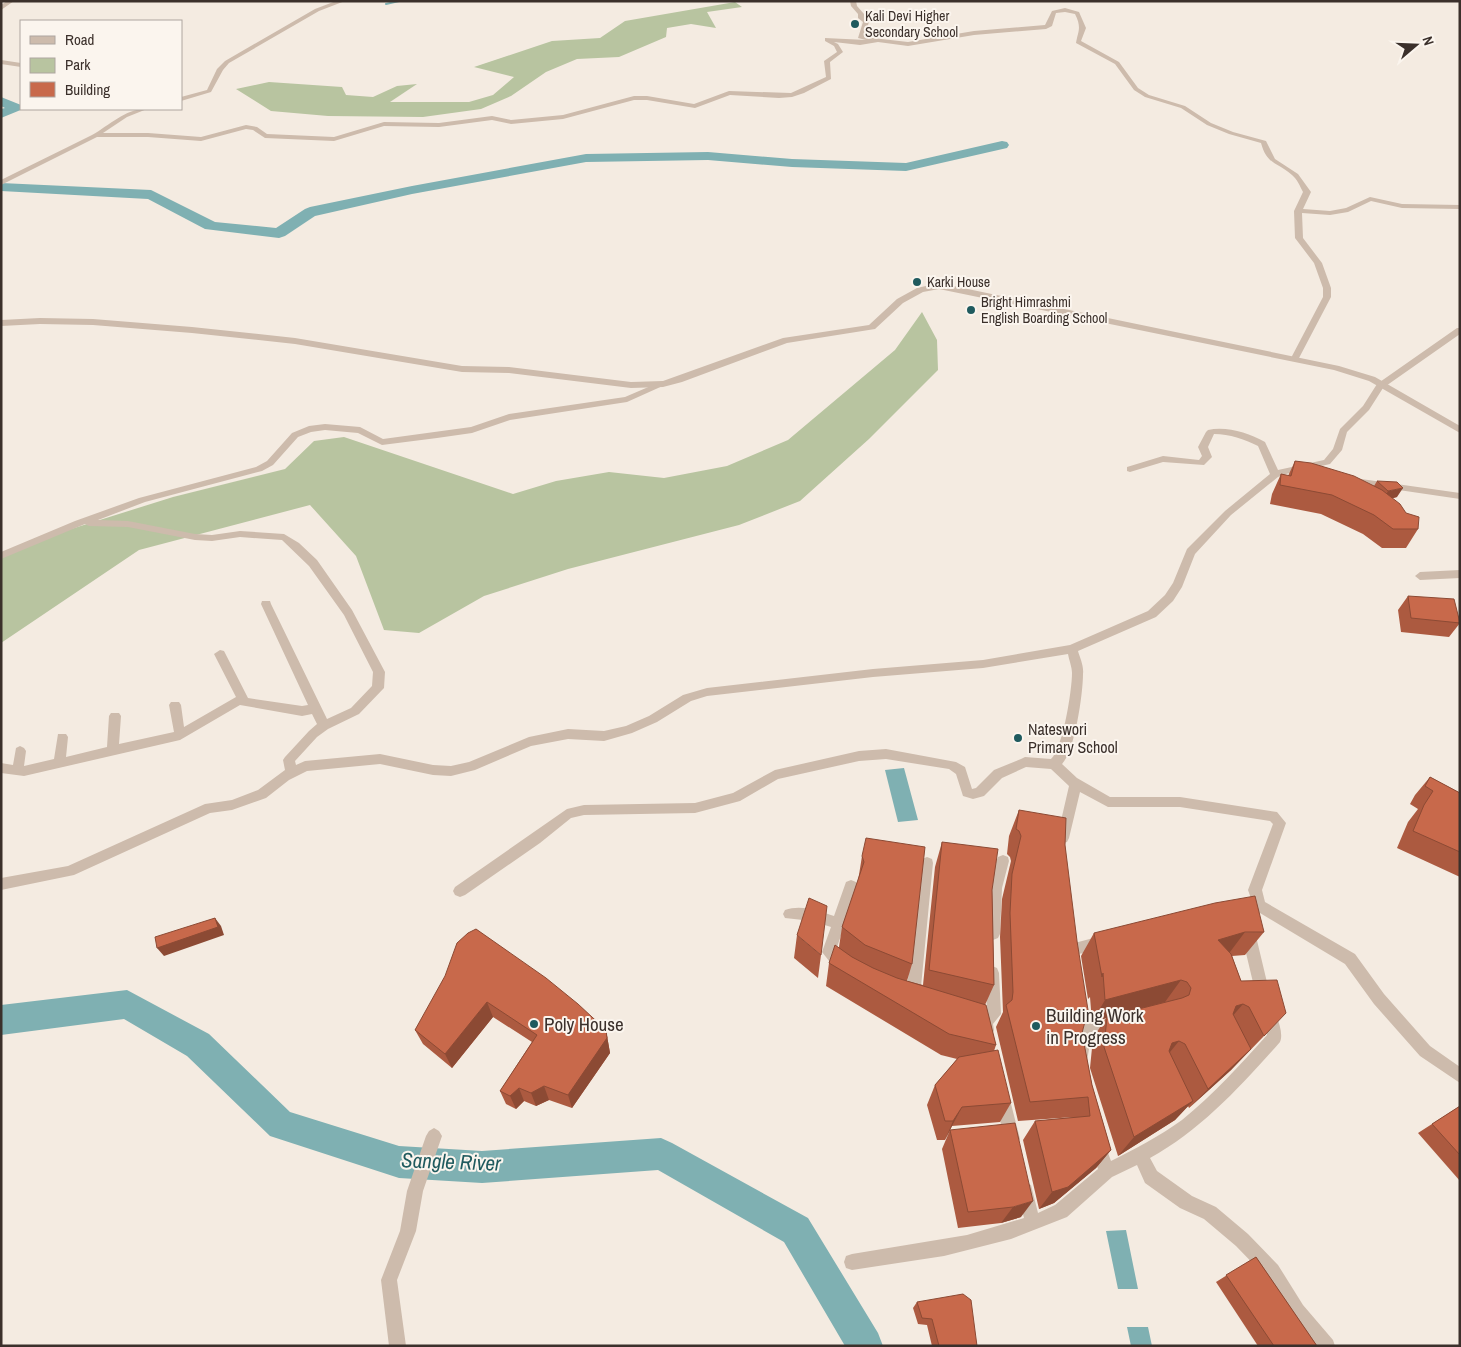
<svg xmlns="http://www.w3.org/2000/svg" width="1461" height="1347" viewBox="0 0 1461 1347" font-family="'Archivo Narrow',sans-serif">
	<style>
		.green { fill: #b8c4a0 }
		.water { fill: #7fb0b2 }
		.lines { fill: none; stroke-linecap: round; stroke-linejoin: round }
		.stream { stroke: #7fb0b2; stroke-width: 2 }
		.river { fill: #7fb0b2; fill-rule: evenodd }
		.minor { fill: #cdbbac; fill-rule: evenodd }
		.tertiary { fill: #cdbbac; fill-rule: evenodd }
		.wall { fill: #ac5a40 }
		.shaded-wall { fill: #8c4a34 }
		.building { fill: #c8694b; stroke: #8c4a34 }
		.poi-dot { fill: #1f5a5e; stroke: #fbf5ee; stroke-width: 2 }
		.labels { text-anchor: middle; stroke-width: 4; stroke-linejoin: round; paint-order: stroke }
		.far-poi-label { font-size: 14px; fill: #3b302b; stroke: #fbf5ee; text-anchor: start }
		.poi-label { font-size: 16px; fill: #3b302b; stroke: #fbf5ee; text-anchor: start }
		.near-poi-label { font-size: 19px; fill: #3b302b; stroke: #fbf5ee; text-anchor: start }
		.near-water-label { font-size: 21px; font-style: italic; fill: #1f5a5e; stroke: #fbf5ee }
	</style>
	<rect width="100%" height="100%" fill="#f4ebe1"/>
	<path class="green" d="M735,2L742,7L707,12L716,28L691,24L667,28L666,37L619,57L577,59L546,72L511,96L481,109L423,117L328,116L271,111L236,89L269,82L342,87L346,95L373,97L397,86L417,84L390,102H469L493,95L514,77L474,67L552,41L600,38L625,21Z
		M922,312L937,340L938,370L869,439L800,501L739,525L568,569L484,596L419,633L384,630L356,556L310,505L139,550L1,643V557L52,535L173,497L285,469L314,441L344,437L513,494L556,481L609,472L664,478L727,466L788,440L895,350Z"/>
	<path class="water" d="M904,768L918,820L898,822L885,770Z
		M1126,1230L1138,1289H1118L1106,1231Z
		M1127,1327H1148L1152,1346H1131Z"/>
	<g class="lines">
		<path class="stream" d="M386,4L399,1"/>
		<path class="river" d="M1,97L21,105V109H23L1,118V109L5,108L1,106Z
			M1002,141L1007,142L1009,145L1007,148L906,171L792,167L708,160L586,162L412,194L315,216L285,236L279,238L205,229L148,199L1,191V183L151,190L215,222L276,228L305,209L310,207L412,186L586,154L708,152L792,159L906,163Z
			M127,990L209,1034L290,1112L399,1146L482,1151L661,1138L672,1143L808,1218L878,1333L883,1346H845L784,1242L658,1170L482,1183L399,1178L270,1136L187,1056L124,1019L1,1035V1005Z"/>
		<path class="minor" d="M7,1H14L1,10V5Z
			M336,1H345L319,11L229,63L223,70L211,92L181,101V97L207,90L217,69L225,61L315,9Z
			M850,1H856L857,6L864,14V17L869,22L864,37L908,42L974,31L1045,25L1052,11L1065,8L1079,12L1086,28L1081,41L1119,62L1138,88L1149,95L1185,106L1211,123L1233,132L1266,141L1275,159L1298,174L1311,192L1303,209L1330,211L1346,208L1370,197L1402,204L1460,205V209L1402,208L1371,201L1348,212L1330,215L1302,213L1303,238L1322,263L1331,288V297L1299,358L1298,360H1292L1291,358L1323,297V288L1314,263L1295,238L1294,211L1303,192C1300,186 1297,179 1292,175C1277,162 1267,165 1261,143L1229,134L1207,125L1181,108L1145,97L1134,90L1115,64L1076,43C1078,31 1082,28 1075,14L1065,12L1056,13L1052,26L1046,29L974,35L908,46L878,42L860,45L834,42L838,44L843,52L830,62L831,79L804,93L792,97L779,98L730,95L695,108L647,100H634L563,119L511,124L492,120L439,127L384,126L334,141L265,138L253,130L246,129L201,141L148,137H97L1,185V180C31,165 62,150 92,135C110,125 126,108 147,109L127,117L103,133H148L201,137L246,125L257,127L267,134L334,137L384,122L439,123L492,116L511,120L563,115L634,96H647L694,104L729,91L791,93L826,77L824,61L837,52L834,46L825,41V38L866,40L858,38L863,22L858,18V14L851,6Z
			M1,60L21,63V67L1,64Z
			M1457,328H1460V334L1383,388L1369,410L1347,432L1342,450L1330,464L1286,474L1278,477L1231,515L1195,554L1182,587L1173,601L1156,617L1078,651C1080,658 1084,666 1083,674C1083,693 1075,751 1062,764L1077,778L1110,797H1180L1277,812L1286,823L1262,890L1265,902L1355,954L1384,994L1430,1046L1460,1067V1083L1420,1056L1374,1004L1345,964L1255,910L1248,890L1273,824L1270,821L1180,807H1108L1080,792L1069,838L1067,842L1063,843L1059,842L1057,838L1069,786L1051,769L1026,767L1002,778L984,796L973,799L963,796L956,774L949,769L886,759L859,761L778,779L740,801L695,813L584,815L571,818L540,843L465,895L460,897L455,895L453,891L455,887L567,809L584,805L695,803L733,793L775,770L859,751L886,749L956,762L965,767L972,789L976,788L994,770L1021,759L1025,757L1051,759C1063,748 1072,690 1072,673C1072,667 1069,660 1068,654L983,668L873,677L707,696L691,701L657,722L632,733L604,741L568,739L531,746L475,770L451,776L433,775L380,764L307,771L289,780L266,798L232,810L210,813L74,875L1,890V878L68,866L205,804L232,800L258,790L285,770L283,760L285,757L309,731L317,724L312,714L302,716L240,705L180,740L24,776L1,773V763L13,765L16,748L20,746L24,748L26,751L24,766L54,759L58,734H66L68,737L66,757L107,747L109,716L111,713H119L121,716L119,744L174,732L169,705L171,702H179L181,705L184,727L236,697L214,654L220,650L224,651L248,698L302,706L308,705L261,604L262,601H270L271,604L327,719L351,708L372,686L373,672L344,615L309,566L282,540L240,537L212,541L195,540L128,527L89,526L85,524L1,559V552L75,521L139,498L256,467L267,461L292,433L309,426L325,424L360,427L383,439L471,427L509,414L625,397L660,382L663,381L667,384L627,402L510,420L472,433L437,438L382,445L358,433L325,430L311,432L298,437L273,465L262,471L145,502L98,520L128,521L195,534L212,535L240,531L284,534L299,543L317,560L352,610L385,672L384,688L359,714L328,729L317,737L295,761L296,765L305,761L380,754L433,765L451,766L469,762L529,737L568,729L604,731L626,726L649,716L683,695L707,688L873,669L983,660L1070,645L1148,611L1165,595L1173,583L1187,549L1225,511L1270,474L1258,446C1244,439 1230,434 1214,434L1208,447L1212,457L1204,465L1163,462L1130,472L1127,471V467L1163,456L1199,460L1202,456L1198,447L1206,432L1208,430C1227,426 1248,433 1265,442L1278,470L1324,460L1333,449L1340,429L1363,406L1377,384Z
			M1354,478L1460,493V499L1351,483V479Z
			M1460,570V578L1420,580L1415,576L1420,572Z
			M1003,855L1008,857L1009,861L1002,888L1000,934L998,938L993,940L988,938L986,934C986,908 987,881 998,857Z
			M927,857L932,859L933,863L920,997L918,1002L913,1004L908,1002L906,997L921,863L922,859Z
			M851,880L856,882L858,886L836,950L849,966L847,971L842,972L837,971L822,952L831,927L812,921L785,918L783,914L785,910C801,904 820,911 834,916L846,882Z
			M1248,926L1253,928L1255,932L1270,995L1268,1000L1263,1002L1258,1000L1256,995L1241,932L1243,928Z
			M1101,936L1106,938L1108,942L1106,946C1096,950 1077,957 1067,953L1065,949L1067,945Z
			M992,966L997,968L999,973L1001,1014L993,1024L994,1030L992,1035L987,1037L982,1035L978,1022L980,1017L987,1011L985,973L987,968Z
			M1081,1005L1086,1007L1090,1023L1114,1017L1119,1019L1121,1024L1119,1029L1091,1037L1087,1061L1082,1063L1077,1061C1073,1052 1077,1042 1077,1032C1077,1023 1072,1015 1076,1007Z
			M1268,1006L1273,1008C1277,1017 1284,1033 1280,1042C1242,1085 1201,1130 1150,1158L1157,1171L1192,1196L1216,1207L1248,1234L1278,1265L1303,1305L1333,1340L1335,1346H1316L1291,1317L1266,1277L1236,1246L1204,1219L1180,1208L1145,1183L1137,1165L1112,1177L1067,1217L1011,1239L944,1256L852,1270L846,1268L844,1262L846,1256L852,1254L967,1235L1024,1218L1017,1191L1019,1185L1025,1183L1031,1185L1038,1213L1055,1205L1098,1169L1091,1147L1094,1142L1099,1139L1104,1142L1111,1161C1135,1149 1160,1136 1182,1120C1213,1095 1241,1064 1267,1035L1261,1013L1263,1008Z
			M1002,1089L1007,1091L1009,1096L1020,1139L1017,1144L1012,1147L1007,1144L1004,1139L995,1096L997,1091Z
			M434,1128L439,1131L442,1136L423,1191L416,1231L397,1280L406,1346H389L381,1280L400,1231L407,1191L426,1136L429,1131Z"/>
		<path class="tertiary" d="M939,283L1339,366L1375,377L1460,426V433L1369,381L1334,370L939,289L923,292L903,303L875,329L787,343L682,382L663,387L631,388L509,373L462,372L295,344L192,333L93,325L40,324L1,326V320L40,318L93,319L192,327L295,338L462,366L509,367L631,382L663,381L783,338L869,325L897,299L917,288Z"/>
	</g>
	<path class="wall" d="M1295,461L1374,486L1377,481L1397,497L1392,498L1418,529L1406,548H1382L1363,534L1321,514L1270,504L1272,494L1281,474L1288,476Z
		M1408,596L1460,622V623L1449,637L1401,632L1398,610Z
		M1430,777L1460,793V877L1397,848L1408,822L1418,809L1410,804L1415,795Z
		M1019,810L1065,845L1082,1033L1092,1085L1111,1150L1096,1168L1054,1203L1039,1209L1023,1140L1035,1121L1074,1117L1018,1121L996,1027L1003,1012L1000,937L1002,899L1011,861L1010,857L1007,854L1009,836Z
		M942,842L992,890L994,985L985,1005L996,1045L994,1051L1011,1103L1000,1122L952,1126L945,1140H937L927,1105L935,1085L957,1059L941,1055L826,986L829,963L839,947L842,927L858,881L862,856L912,964L907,981L923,985L935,867Z
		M476,929L606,1030L610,1053L572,1108L549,1100L536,1106L524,1101L516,1109L506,1104L500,1091L532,1042L493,1017L452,1068L423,1044L415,1030Z
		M1264,932L1245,955L1232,956L1241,981L1264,1036L1231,1070L1189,1108L1188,1106L1175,1120L1118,1156L1090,1068L1093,1038L1106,1018L1092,1022L1090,997L1088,999L1081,956L1094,933Z
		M797,935L821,955L818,978L794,958Z
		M1460,1106V1181L1418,1133Z
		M950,1130L1021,1217L1001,1223L958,1228L942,1149Z
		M1256,1257L1317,1346H1258L1216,1282Z
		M917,1302L977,1346H932L927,1325L918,1324L913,1308Z"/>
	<path class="shaded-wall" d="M1403,488L1397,497L1383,501L1388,491Z
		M215,918L221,926L224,935L164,956L157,948Z
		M1245,932L1227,956L1218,940Z
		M1181,980L1165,1002L1092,1022L1105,1000Z
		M487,1002L493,1017L452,1068L445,1054Z
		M1243,1004L1224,1026L1236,1006Z
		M606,1030L610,1053L572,1108L568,1095Z
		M1179,1041L1162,1062L1172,1043Z
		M1251,1049L1231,1070L1189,1108L1208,1089Z
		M544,1086L549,1100L536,1106L531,1093Z
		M519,1088L524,1101L516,1109L510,1096Z
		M1193,1101L1175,1120L1118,1156L1134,1137Z
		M962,1107L952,1126L945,1140L953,1121Z
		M1111,1150L1096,1168L1054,1203L1039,1209L1052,1192Z
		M1033,1201L1021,1217L1001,1223L1013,1207Z"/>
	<path class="building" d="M1295,461L1311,463L1354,476L1382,490L1400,504L1406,513L1419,517L1418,529H1393L1374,515L1332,495L1280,485L1281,474L1291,476Z
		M1377,481L1397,482L1403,488L1388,491Z
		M1408,596L1454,599L1460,623L1411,618Z
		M1430,777L1460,793V852L1413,831L1424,805L1433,791L1425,786Z
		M1019,810L1066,818L1065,845L1077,941L1088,1010L1082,1033L1092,1085L1111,1150L1068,1187L1052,1192L1035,1121L1090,1116L1088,1097L1030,1102L1006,1005L1012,1000L1013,992L1010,913L1012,874L1021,836L1019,831L1016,829Z
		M866,838L925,847L912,964L865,945L842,927L864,862L862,856Z
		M942,842L998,849L992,890L994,985L929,970Z
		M1255,896L1264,932H1245L1218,940L1231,954L1241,981L1277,980L1286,1013L1264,1036L1249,1007L1243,1004L1236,1006L1233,1014L1251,1049L1208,1089L1185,1044L1179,1041L1172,1043L1169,1051L1193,1101L1134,1137L1104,1047L1107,1017L1182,998L1189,995L1191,988L1187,982L1181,980L1105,1000L1103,973L1102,977L1094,933L1215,903Z
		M809,898L827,906L821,955L797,935Z
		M215,918L218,927L157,948L155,937Z
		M476,929L546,978L578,1004L606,1030L607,1038L568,1095L544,1086L531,1093L519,1088L510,1096L500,1091L537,1035L487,1002L445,1054L415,1030L445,976L457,943L468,933Z
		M835,945L852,957L873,968L897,978L986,1005L996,1045L949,1034L829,963Z
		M998,1050L1011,1103L962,1107L953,1121H945L935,1085L959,1057Z
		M1460,1106V1155L1432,1124Z
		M1015,1123L1033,1201L1013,1207L968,1212L950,1130Z
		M1256,1257L1317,1346H1274L1226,1275Z
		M963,1294L971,1300L977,1346H939L932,1319L922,1318L917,1302Z"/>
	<g class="poi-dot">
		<circle cx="855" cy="24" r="5"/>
		<circle cx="917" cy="282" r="5"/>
		<circle cx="971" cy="310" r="5"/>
		<circle cx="1018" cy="738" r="5"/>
		<circle cx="534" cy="1024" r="5"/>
		<circle cx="1036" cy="1026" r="5"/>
	</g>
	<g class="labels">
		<g class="far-poi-label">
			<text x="865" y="21">Kali Devi Higher<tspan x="865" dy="16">Secondary School</tspan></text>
			<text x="927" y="287">Karki House</text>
			<text x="981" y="307">Bright Himrashmi<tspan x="981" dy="16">English Boarding School</tspan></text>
		</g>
		<g class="poi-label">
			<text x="1028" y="735">Nateswori<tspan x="1028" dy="18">Primary School</tspan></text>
		</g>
		<g class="near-poi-label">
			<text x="1046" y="1022">Building Work<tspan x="1046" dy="22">in Progress</tspan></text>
			<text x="544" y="1031">Poly House</text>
		</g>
		<g class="near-water-label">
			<text transform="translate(451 1162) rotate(2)" y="7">Sangle River</text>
		</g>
	</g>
	<rect width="1461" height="1347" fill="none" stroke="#3b302b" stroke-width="5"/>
	<rect x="20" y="20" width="162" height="90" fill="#fbf5ee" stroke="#aea6a0"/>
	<rect x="30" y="36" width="25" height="8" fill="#cdbbac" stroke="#aea6a0"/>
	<text x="65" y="45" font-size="15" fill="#3b302b">Road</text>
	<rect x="30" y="58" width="25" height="15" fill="#b8c4a0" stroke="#aea6a0"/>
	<text x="65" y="70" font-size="15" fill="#3b302b">Park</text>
	<rect x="30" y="82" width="25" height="15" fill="#c8694b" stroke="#aea6a0"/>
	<text x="65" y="95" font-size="15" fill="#3b302b">Building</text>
	<g transform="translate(1416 45) rotate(71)" stroke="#fbf5ee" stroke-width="4" paint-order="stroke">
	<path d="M0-4L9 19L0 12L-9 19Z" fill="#3b302b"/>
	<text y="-8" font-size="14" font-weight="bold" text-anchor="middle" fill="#3b302b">N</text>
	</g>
</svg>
